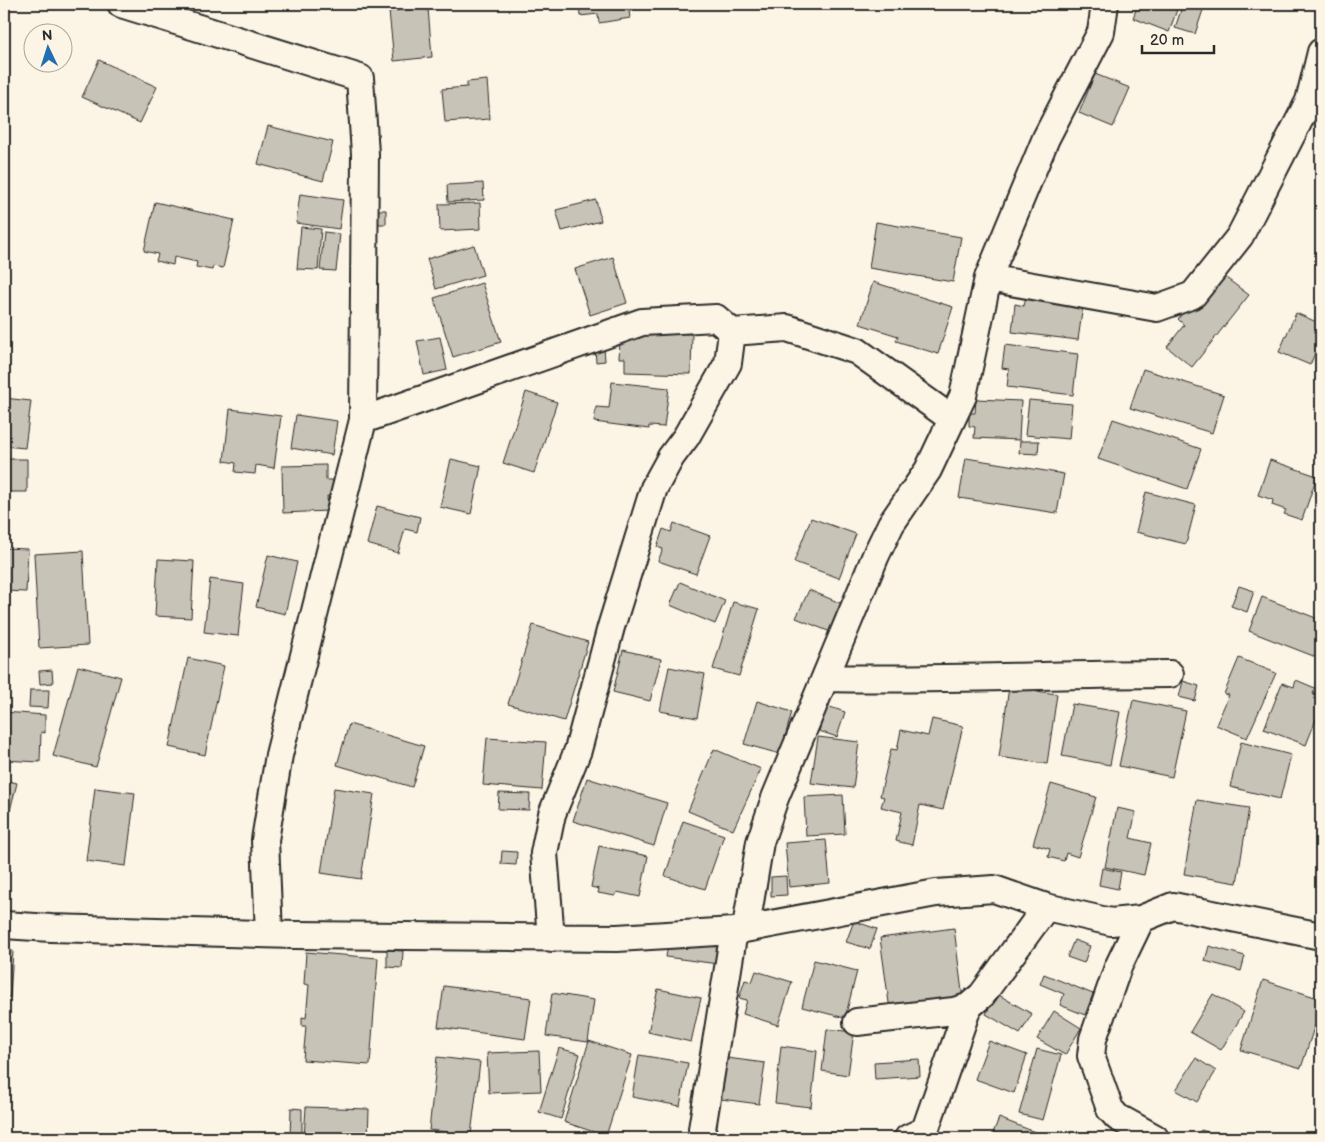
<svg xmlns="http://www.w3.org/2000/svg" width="1325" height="1142" viewBox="0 0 1325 1142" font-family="'Balsamiq Sans',sans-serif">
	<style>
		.building { fill: #c8c3b7; stroke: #2b2b2b }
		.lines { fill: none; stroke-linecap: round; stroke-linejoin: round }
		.minor-casing { stroke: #2b2b2b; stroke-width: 30 }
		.minor { stroke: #fcf5e5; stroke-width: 26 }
	</style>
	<rect width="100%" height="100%" fill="#fcf5e5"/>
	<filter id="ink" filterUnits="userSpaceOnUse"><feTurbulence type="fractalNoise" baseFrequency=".02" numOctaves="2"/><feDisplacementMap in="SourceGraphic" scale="10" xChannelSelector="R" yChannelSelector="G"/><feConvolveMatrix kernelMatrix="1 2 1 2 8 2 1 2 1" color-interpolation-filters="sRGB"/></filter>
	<g filter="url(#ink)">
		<path class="building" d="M579,4H628L630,18L599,23L598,14L580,16Z
			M1138,4H1179L1169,32L1133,18Z
			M1183,4H1205L1195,34L1175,28Z
			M428,8L432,57L394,61L389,11Z
			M99,60L157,87L140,123L82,97Z
			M1095,74L1130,88L1113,127L1079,113Z
			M487,80L490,119L445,122L442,89L467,87V82Z
			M268,126L333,142L323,181L258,164Z
			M483,183L484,200L448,202L447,185Z
			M300,194L343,200L339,229L296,223Z
			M596,200L601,221L562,231L556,210Z
			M155,202L234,220L223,268L213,266L212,270L196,267L197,262L174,257L173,265L156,261L158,254L144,251Z
			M480,203L481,229L440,231L439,204Z
			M372,210H386V224H372Z
			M876,222L961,237L953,282L869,268Z
			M301,227L321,229L318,270L297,269Z
			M324,232L340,234L336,271L320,270Z
			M474,245L483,275L436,289L427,259Z
			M613,257L627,303L590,315L575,269Z
			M1222,275L1249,295L1192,367L1167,347L1184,325L1178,319L1200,291Z
			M873,282L953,307L938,354L896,341L898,336L860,324Z
			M482,283L501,342L453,357L434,298Z
			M1027,291L1084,298L1078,340L1012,332L1015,304L1024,306Z
			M1296,313L1321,324V339L1310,365L1279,352Z
			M643,332L692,334L691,374L625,372V358H619L620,342Z
			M440,337L447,370L424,375L417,341Z
			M1005,345L1078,354L1073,395L1007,387L1009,369L1002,368Z
			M604,348L605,361L596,362L595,349Z
			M1143,369L1224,395L1212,433L1130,408Z
			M612,382L669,388L664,427L649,426V429L594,422L596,407L609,408Z
			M526,392L557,402L534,473L503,463Z
			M4,398L31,401L25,448L4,446Z
			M976,399L1021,401L1019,440L974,438L975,427L969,426V413H975Z
			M1029,400L1072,404L1069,439L1025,435Z
			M230,409L281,416L274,468L256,465L255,474L235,472L236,463L224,461Z
			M296,415L337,421L332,455L291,448Z
			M1113,419L1201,449L1187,489L1098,459Z
			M1020,441H1039L1038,454L1019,453Z
			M966,458L1064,474L1057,513L959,498Z
			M4,459H27V492H4Z
			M451,459L481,466L471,514L440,507Z
			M1270,460L1317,476L1302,520L1284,514L1286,510L1272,505L1273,500L1258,495Z
			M326,465V480H333V496H327L328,511L283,513L282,466Z
			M1146,492L1196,505L1186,544L1136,532Z
			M377,506L420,517L417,532L405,529L398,553L367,544Z
			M811,518L856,534L839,578L794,562Z
			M674,523L710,536L696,574L658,561L663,549L657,547L663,529L671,532Z
			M4,548L28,549L26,592L4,591Z
			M83,551L88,645L39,648L34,554Z
			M268,555L297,562L285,614L256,607Z
			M158,559L194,561L191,618L155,616Z
			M210,579L244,584L238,636L204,632Z
			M680,582L725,601L715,624L670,605Z
			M1239,586L1254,591L1247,612L1231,606Z
			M809,590L845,605L833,633L796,618Z
			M1262,597L1321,620V659L1249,631Z
			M733,602L759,609L739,676L713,669Z
			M533,625L588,642L564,721L508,704Z
			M623,650L661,659L650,701L613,692Z
			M188,658L224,666L205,755L169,747Z
			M1239,658L1276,673L1247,738L1216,725L1229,695L1224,694Z
			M78,666L121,677L96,767L53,756Z
			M669,667L705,674L697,718L660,711Z
			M52,670L53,683L40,684L39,671Z
			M1296,680L1315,688L1313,694L1321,698V707L1306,745L1264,729L1282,683L1294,687Z
			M1183,681L1199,686L1195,701L1179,697Z
			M1009,687L1057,694L1047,764L999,757Z
			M30,690H49L48,708L29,707Z
			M1133,700L1186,711L1172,777L1119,766Z
			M757,701L792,712L780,754L744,744Z
			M1072,704L1120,712L1110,765L1062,756Z
			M827,706L845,712L837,737L819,731Z
			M4,712L45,715V733L41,732L40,762L4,760Z
			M1319,718H1321V753H1319Z
			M932,719L963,726L943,810L920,805L912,845L896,841L902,812L881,807L884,797L880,796L891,749L897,750L901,730L928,736Z
			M349,724L424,746L412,787L337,765Z
			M818,737L859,742L853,788L811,783Z
			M487,738L546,742L542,790L483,785Z
			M1241,742L1291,755L1280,799L1230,787Z
			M714,749L761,769L733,830L688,811Z
			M587,778L667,803L654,846L573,821Z
			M4,780L17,783L4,834Z
			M1051,784L1096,797L1078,857L1066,853L1064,861L1048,857L1050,849L1033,844Z
			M95,788L135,793L126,866L86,861Z
			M334,788L374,794L361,879L321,873Z
			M499,793L530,794L529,810L498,809Z
			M843,795L845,834L806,836L804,797Z
			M1197,800L1249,808L1237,883L1184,874Z
			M1117,808L1136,812L1130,838L1151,843L1144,875L1105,867Z
			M683,821L724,835L705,889L665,876Z
			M826,840L830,883L789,887L785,843Z
			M599,846L648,856L640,897L617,892L615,896L598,893L599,889L591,887Z
			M502,851L517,852L516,865L501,864Z
			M1102,868L1121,872L1118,889L1099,885Z
			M786,876L787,895L771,896V877Z
			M854,921L877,929L870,949L846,942Z
			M954,928L963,1000L890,1010L880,938Z
			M669,937L721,944L718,964L666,957Z
			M1074,940L1090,946L1084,963L1067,957Z
			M1209,946L1245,956L1241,971L1205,961Z
			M4,950L13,951L10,997H4Z
			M387,950L403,951L402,968L387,967Z
			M306,952L378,958L370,1065L303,1060L306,1026H302V1017L306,1018L309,985L304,984Z
			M814,960L857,971L845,1018L802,1007Z
			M756,971L792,982L778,1025L743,1014L747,1000L739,998L745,980L752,982Z
			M1044,974L1093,994L1085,1015L1060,1005L1064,994L1040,984Z
			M1263,980L1321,999V1006L1301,1068L1241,1050Z
			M444,986L531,998L525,1039L438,1027Z
			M658,989L701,998L691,1042L648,1032Z
			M552,993L594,1000L588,1042L546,1036Z
			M997,994L1032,1014L1020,1034L986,1014Z
			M1213,994L1244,1012L1221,1050L1190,1032Z
			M1054,1011L1081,1028L1065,1055L1037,1039Z
			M827,1029L854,1032L848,1075L822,1071Z
			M589,1041L632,1055L606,1136L564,1122Z
			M989,1041L1027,1055L1014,1093L975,1079Z
			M781,1046L817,1051L811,1107L775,1103Z
			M559,1048L580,1054L561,1119L539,1112Z
			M1037,1049L1061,1055L1043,1120L1019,1114Z
			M539,1051L541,1091L489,1093L487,1053Z
			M639,1055L688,1063L680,1106L632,1097Z
			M437,1057L480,1062L471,1135L429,1130Z
			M727,1058L765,1063L759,1104L721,1099Z
			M1196,1058L1216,1071L1197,1102L1176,1090Z
			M919,1059L920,1076L875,1079L874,1062Z
			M306,1107L369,1109L368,1138H304Z
			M291,1108L302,1109V1138H290Z
			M999,1118L1040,1134L1039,1138H991Z
			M1201,1130L1228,1138H1194Z"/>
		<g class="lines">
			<defs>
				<path id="minor" d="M121,4L360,78L365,154L363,420L279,755L265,840L269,934
					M988,278L1157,308L1193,295L1240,236L1309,101L1321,52
					M732,332L787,328L857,351L952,419
					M363,420L642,322L716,318L732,332L728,363L686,437L671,457L654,488L611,627L578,750L552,814L544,853L551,938
					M825,678C940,681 1055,674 1170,674
					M1141,919L1118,967L1093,1039L1091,1056L1110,1109L1117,1117L1155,1138
					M4,925L51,928L295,935L617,938L734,931L936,893L994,889L1046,907L1111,922L1141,919L1173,906L1321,936
					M746,927L760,842L775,798L876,555L891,524L928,470L963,396L988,278L1046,138L1101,32L1105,4
					M857,1022L954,1011L968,1007L982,995L1046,907
					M702,1129L734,931
					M908,1138L925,1130L968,1007"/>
			</defs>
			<use href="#minor" class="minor-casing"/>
			<use href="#minor" class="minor"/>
		</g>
	</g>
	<rect width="1325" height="1142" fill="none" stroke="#fcf5e5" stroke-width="20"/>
	<rect x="10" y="10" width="1305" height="1122" fill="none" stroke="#2b2b2b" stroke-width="2" filter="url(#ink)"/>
	<g transform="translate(48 48) rotate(356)"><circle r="24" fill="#fcf5e5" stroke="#a8a49b"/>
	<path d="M0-4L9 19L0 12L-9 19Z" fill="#1f6fb2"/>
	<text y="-8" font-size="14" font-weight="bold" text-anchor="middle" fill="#2b2b2b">N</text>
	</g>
	<path d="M1142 45v8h72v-8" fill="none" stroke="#2b2b2b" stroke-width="2.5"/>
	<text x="1150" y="45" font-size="15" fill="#2b2b2b" stroke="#fcf5e5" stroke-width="4" paint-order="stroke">20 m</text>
</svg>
